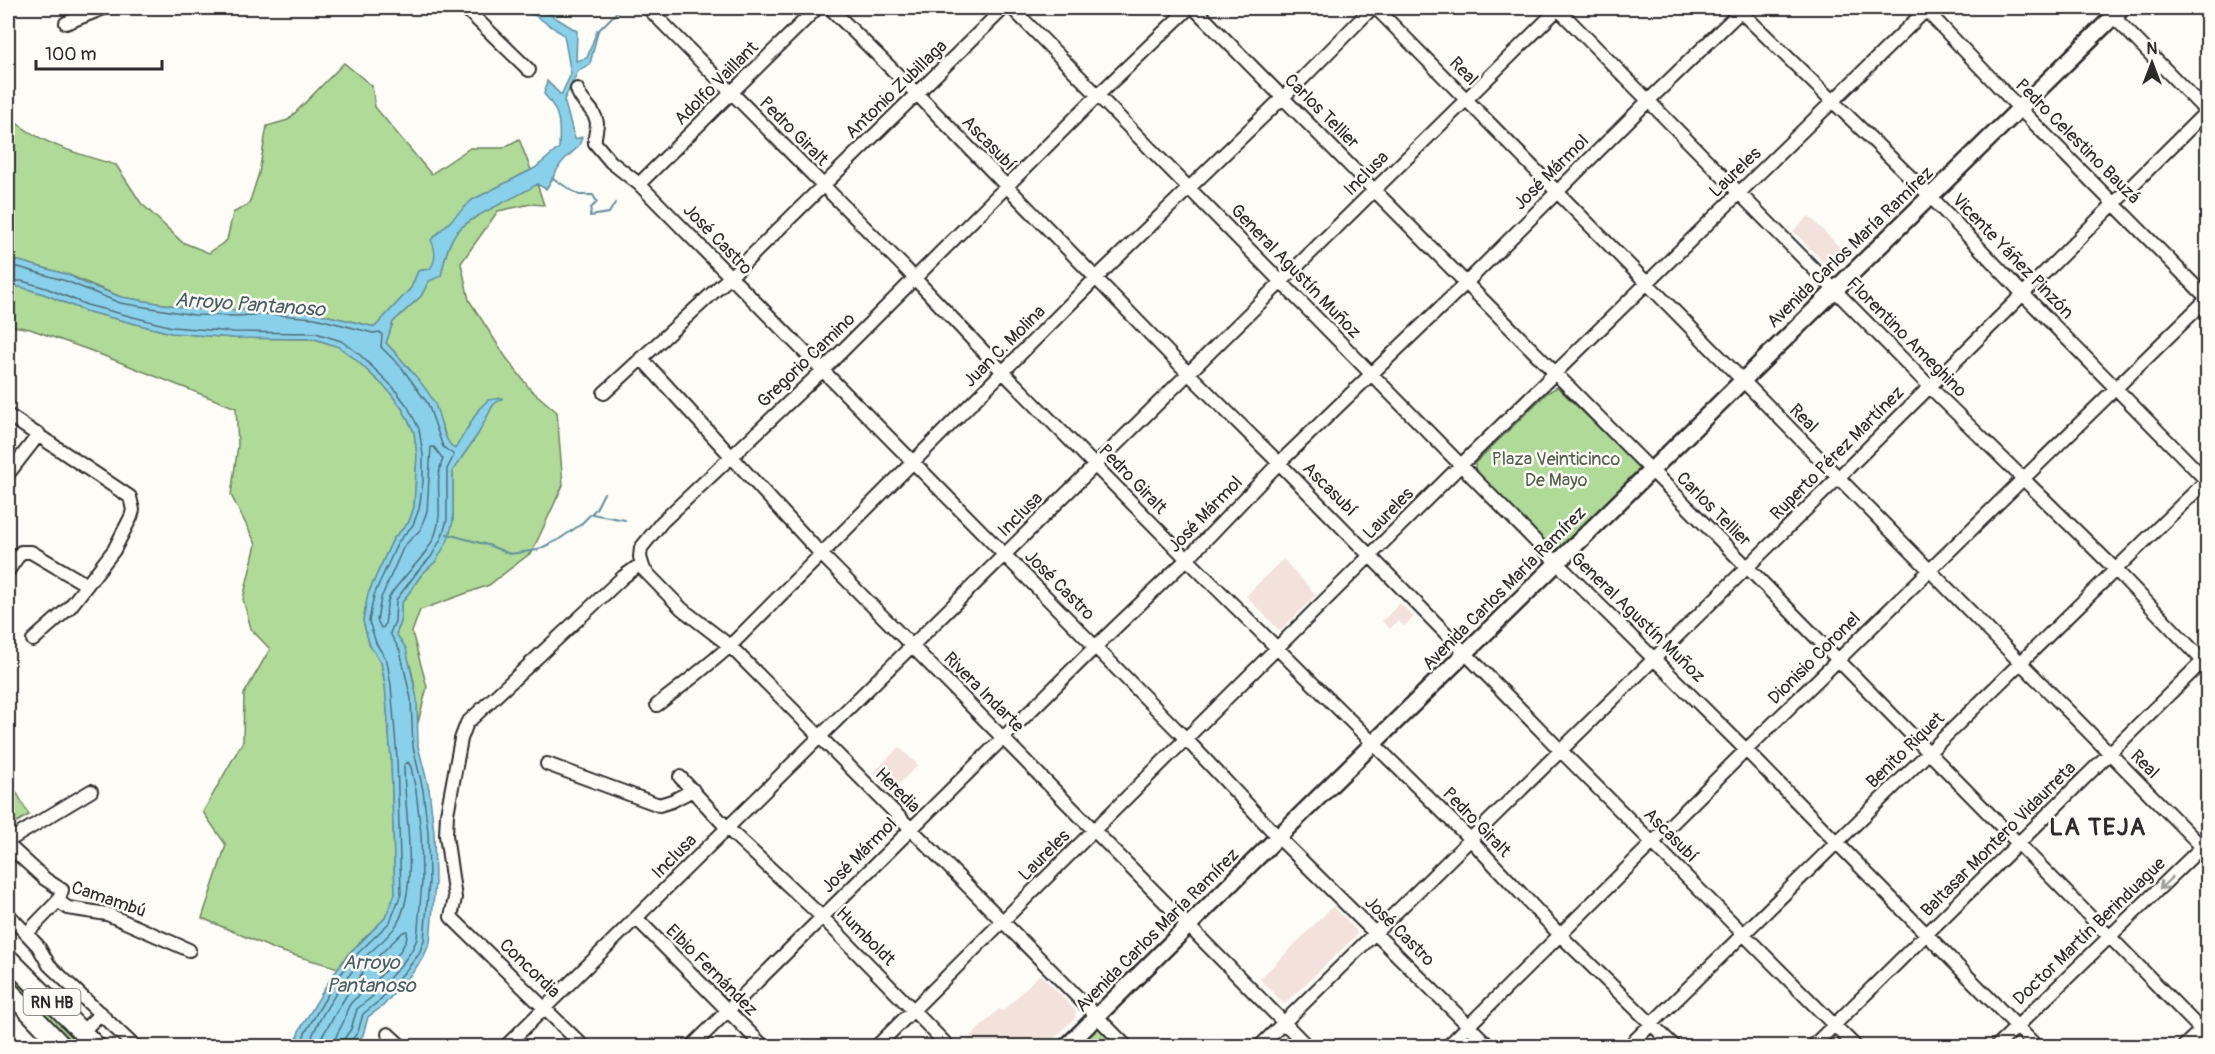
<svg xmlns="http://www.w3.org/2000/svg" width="2215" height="1054" viewBox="0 0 2215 1054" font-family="Pangolin,sans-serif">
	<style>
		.built { fill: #f3e1db }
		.green { fill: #b0da97; stroke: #6e8261; stroke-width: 1.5 }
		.water { fill: #89d1ea; stroke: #638f9e; stroke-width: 1.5 }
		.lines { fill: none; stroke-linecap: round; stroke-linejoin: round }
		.shore { stroke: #516d77; stroke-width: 1.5 }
		.stream { stroke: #638f9e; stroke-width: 2 }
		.minor-casing { stroke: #2b2b2b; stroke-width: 16 }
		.major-casing { stroke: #2b2b2b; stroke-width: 20 }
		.highway-casing { stroke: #2b2b2b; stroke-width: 22 }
		.minor { stroke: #fdfcf7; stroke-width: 12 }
		.major { stroke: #fdfcf7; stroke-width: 15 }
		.highway { stroke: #fdfcf7; stroke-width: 18 }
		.oneway { stroke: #9e9e9b }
		.labels { text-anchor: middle; stroke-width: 5; stroke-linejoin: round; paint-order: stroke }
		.shield { fill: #fdfcf7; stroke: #6a6a68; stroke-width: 1.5 }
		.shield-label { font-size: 16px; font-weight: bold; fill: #2b2b2b }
		.street-label { font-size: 18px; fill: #2b2b2b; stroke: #fdfcf7 }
		.park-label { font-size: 18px; fill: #53604b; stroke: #fdfcf7 }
		.water-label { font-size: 20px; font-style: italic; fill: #475d64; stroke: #fdfcf7 }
		.district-label { font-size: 24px; font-weight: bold; letter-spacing: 1.5px; fill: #2b2b2b; stroke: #fdfcf7 }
	</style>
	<rect width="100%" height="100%" fill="#fdfcf7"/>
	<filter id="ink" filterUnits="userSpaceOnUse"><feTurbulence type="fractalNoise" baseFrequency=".0167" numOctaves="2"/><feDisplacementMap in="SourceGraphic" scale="12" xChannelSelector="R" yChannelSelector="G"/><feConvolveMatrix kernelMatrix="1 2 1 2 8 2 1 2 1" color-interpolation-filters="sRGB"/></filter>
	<g filter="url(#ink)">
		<path class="built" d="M1959,196L1990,228L1981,237L1951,207V204Z
			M1809,216L1847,255L1832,271L1793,231Z
			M1283,559L1316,595L1280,631L1246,596Z
			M1400,603L1414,617L1404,626L1398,621L1390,629L1382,621Z
			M899,747L918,765L892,791L873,773Z
			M1333,906L1356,930L1357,935L1284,1004L1260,979Z
			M1040,974L1075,1010L1076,1017L1046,1046H961L999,1009L1003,1011Z"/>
		<path class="green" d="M344,63L372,86L375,107L431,174L470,148H503L519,139L531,170L472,200L435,247V262L430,269L418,271L411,288L375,327L316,313L265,308L238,310L194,309L121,297L69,275L19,261H8V115C34,142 81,155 116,165L141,203L182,242L209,253L227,240L233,213L249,204L259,173L267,126L288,120Z
			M537,184L544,205L531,204L498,211L461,263L469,300L505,356L530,389L557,412L563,485L532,552L489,585L420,610L412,632L427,687L418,723C417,693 413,659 396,634L401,622V604L422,574L436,561L453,521V470L478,434L493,405L479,409L455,449L448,444C438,406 414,371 386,343L393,322L421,296L429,281L441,275C444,262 447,247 454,235C466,216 516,199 537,184Z
			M8,287H21L44,294L85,311L171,333L234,338L315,339L339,347L354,358L389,391L403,410L414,432L417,455L414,507L409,522L393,539L368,594L363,621L370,646L381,662L385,685L391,758L395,894L385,918L349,953L338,968L276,950L202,918L226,845L203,812L243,741L244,694L270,649L251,629L243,599L256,544L231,495L238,445L236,408L89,350L30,329L8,325Z
			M1557,387L1637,464L1638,470L1562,548L1554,550L1475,471V463L1547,393Z
			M8,777L29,815L8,827Z
			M8,965L88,1046H70L8,984Z
			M1099,1028L1120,1046H1078L1094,1031Z"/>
		<path class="water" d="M517,8H540L577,31L576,61L587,58L597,30L598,31L590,64L578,71L564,100L575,139L582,137C580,149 571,152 564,160C557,167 553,180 546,189L537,184C516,199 466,216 454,236C447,247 444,262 441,276L429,281L421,296L393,322L386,343C401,359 424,383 434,402C441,416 442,440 455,449L479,409L488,400L503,398L493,405L478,434L453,470V521L448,540L436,561L422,574L401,604V622L396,634L406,648L417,699L418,746L429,789L434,832L435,883L430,942L424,956L413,972L383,1006L368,1017L363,1035L355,1046H295L299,1031L331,978L349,954L385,918L395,894L391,758L385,685L381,662L370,646L363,621L368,594L393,539L409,522L414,507L417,455L414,432L403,410L389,391L354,358L339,347L315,339L234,338L171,333L85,311L44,294L21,287H8V261H19L69,275L84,283L121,297L194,309L238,310L265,308L316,313L375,327L411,288L418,271L430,269C437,259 436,250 431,240L472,200L535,168L559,148C560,125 561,112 544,94L547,81L561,95L571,74L564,35L534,15L518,11Z"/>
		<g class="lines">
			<path class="shore" d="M8,267H18L66,281L120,303L194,315L238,316L265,314L315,318L373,333L380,332L382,335L381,347L402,368L428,404L443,447L454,455L447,469V520L442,537L431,557L418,571L396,600L395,621L390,633L400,651L411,699L413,747L423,790L428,832L429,882L424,940L419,954L408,968L379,1001L363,1014L358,1032L351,1041L350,1046
				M8,281H22L46,288L87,305L172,327L234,332L316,333L341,341L358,353L393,387L408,407L419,429L423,455V482L419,509L413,525L398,542L374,595L369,621L376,643L387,661L391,685L397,758L401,894L390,922L354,957L335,982L305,1033L301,1046
				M431,447H434L443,459C433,481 444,509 436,532C429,555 403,575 390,596C384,605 388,617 384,627L381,628L377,620L381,598L404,546L420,530L427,511Z
				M309,1046C315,1022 344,979 362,960C372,949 389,938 397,924C420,884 404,811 404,765L408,762L411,767L416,791L421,833L422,882L417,939L412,950L402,964L373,996L357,1009L351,1029L344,1039L343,1046
				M318,1046L320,1040L349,991L366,968L403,932L407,931C411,945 376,981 365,991C360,995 355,998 351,1003C345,1010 346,1018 342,1025C338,1033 334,1037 334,1046"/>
			<path class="stream" d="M598,31L621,8
				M552,178L579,195H593L597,202L591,208L590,216L609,213L615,203
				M592,514L625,520
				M447,534L488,545L510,554L537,550L558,540L580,525L596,509L604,493"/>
			<defs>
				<path id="minor" d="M465,8L529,70
					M648,8L903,266L1003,372L1187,559L1470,839L1560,935L1674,1046
					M830,8L917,94L1188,373L1279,463L1567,757L1855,1046
					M1012,8L1557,563L1746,750L2036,1046
					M1194,8L1747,567L2208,1037
					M1376,8L2208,853
					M1557,8L1941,398L2115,569L2208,666
					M1737,8L1930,196L2023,294L2208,482
					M1924,8L2020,109L2208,299
					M2105,8L2208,113
					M66,23L104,8
					M577,89C580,103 595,108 597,123C597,130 594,136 595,143L611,162L639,184L1186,739L1278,837L1489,1046
					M639,184L817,8
					M641,358L821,554L1307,1046
					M604,393L730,277L1004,8
					M8,415L130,497L133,510L131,517L114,550L70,607L33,640
					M8,474L39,434
					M8,571L21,552H31L87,585
					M657,705C682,686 706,667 730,646L1096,278L1303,78L1372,8
					M547,764L659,805L672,801L693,790
					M680,777L727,828L822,917L948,1046
					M8,841L91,791
					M8,845L45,879L62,890L58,901L68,908L107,914L189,950
					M8,914L38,946L49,965L134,1046
					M636,918L763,1046
					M27,933L58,901
					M82,1032L101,1013
					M388,1034L401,1046
					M8,1043L11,1046
					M506,1046L1559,8
					M583,1046L451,917L455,898L446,835L447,814L461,739L467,723L623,577L641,564
					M692,1046L1095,647L1187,559L1279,463L1465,284L1649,100L1744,8
					M877,1046L1461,465L1928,8
					M1126,1046L730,646L682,609L644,570L640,557L641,548L662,522L822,371L1098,95L1189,8
					M1260,1046L1838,478L2208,110
					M1448,1046L1746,750L2208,298
					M1629,1046L2208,479
					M1813,1046L2207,657
					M1997,1046L2207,842
					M2184,1046L2208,1023"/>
				<path id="major" d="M1067,1046L1278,837L2122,8"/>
				<path id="highway" d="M8,958L96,1046
					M8,990L62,1046"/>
			</defs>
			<use href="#minor" class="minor-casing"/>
			<use href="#major" class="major-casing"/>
			<use href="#highway" class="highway-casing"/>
			<use href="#minor" class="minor"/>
			<use href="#major" class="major"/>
			<use href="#highway" class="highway"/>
		</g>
		<defs><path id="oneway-shaft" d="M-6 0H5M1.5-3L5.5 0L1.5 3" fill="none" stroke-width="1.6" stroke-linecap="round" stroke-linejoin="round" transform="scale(1.5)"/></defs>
		<use class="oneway" href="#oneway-shaft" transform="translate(2166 883) rotate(136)"/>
	</g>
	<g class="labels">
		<rect class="shield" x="23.5" y="989" width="57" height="26" rx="4.5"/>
		<g class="shield-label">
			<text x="52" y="1008">RN HB</text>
		</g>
		<g class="street-label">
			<text transform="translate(1464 71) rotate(46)" y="6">Real</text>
			<text transform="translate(716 83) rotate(-45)" y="6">Adolfo Vaillant</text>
			<text transform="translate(896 89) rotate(-44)" y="6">Antonio Zubillaga</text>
			<text transform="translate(1322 111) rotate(45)" y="6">Carlos Tellier</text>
			<text transform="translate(794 131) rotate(45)" y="6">Pedro Giralt</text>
			<text transform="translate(2078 141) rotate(45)" y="6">Pedro Celestino Bauzá</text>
			<text transform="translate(989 143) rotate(46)" y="6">Ascasubí</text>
			<text transform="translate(1551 172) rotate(-45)" y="6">José Mármol</text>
			<text transform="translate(1735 172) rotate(-44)" y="6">Laureles</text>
			<text transform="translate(1366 173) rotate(-45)" y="6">Inclusa</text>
			<text transform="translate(718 239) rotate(46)" y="6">José Castro</text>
			<text transform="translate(1850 247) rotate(-44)" y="6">Avenida Carlos María Ramírez</text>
			<text transform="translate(2013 256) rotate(46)" y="6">Vicente Yáñez Pinzón</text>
			<text transform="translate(1296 271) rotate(46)" y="6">General Agustín Muñoz</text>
			<text transform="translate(1907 337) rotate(45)" y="6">Florentino Ameghino</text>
			<text transform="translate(1004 346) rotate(-45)" y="6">Juan C. Molina</text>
			<text transform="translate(806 360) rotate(-44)" y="6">Gregorio Camino</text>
			<text transform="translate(1804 418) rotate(45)" y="6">Real</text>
			<text transform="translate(1837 453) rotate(-45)" y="6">Ruperto Pérez Martínez</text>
			<text transform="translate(1133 479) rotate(46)" y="6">Pedro Giralt</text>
			<text transform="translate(1330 489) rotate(45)" y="6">Ascasubí</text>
			<text transform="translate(1714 509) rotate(45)" y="6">Carlos Tellier</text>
			<text transform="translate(1388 513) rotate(-46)" y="6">Laureles</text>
			<text transform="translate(1020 514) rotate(-45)" y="6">Inclusa</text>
			<text transform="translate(1205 514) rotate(-46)" y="6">José Mármol</text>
			<text transform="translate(1060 585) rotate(45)" y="6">José Castro</text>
			<text transform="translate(1504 588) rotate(-45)" y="6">Avenida Carlos María Ramírez</text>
			<text transform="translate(1638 617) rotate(44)" y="6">General Agustín Muñoz</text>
			<text transform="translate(1814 658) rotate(-45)" y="6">Dionisio Coronel</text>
			<text transform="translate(984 692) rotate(45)" y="6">Rivera Indarte</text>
			<text transform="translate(1905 750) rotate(-44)" y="6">Benito Riquet</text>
			<text transform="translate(2145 764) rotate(45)" y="6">Real</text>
			<text transform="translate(898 790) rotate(45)" y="6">Heredia</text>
			<text transform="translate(1477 822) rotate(46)" y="6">Pedro Giralt</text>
			<text transform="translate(1671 835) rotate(45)" y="6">Ascasubí</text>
			<text transform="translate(1998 839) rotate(-45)" y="6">Baltasar Montero Vidaurreta</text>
			<text transform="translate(859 855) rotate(-45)" y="6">José Mármol</text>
			<text transform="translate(1044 855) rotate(-45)" y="6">Laureles</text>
			<text transform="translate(674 856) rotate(-45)" y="6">Inclusa</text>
			<text transform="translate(109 899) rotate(19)" y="6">Camambú</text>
			<text transform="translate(1157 930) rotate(-45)" y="6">Avenida Carlos María Ramírez</text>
			<text transform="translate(1400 931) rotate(45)" y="6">José Castro</text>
			<text transform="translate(2089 931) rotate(-44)" y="6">Doctor Martín Berinduague</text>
			<text transform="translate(866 936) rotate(45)" y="6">Humboldt</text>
			<text transform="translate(530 968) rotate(44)" y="6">Concordia</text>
			<text transform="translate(712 970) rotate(45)" y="6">Elbio Fernández</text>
		</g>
		<g class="park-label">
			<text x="1556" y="465">Plaza Veinticinco<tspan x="1556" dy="21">De Mayo</tspan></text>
		</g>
		<g class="water-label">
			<text transform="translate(250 304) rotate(4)" y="7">Arroyo Pantanoso</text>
			<text x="371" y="969">Arroyo<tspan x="371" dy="23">Pantanoso</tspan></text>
		</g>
		<g class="district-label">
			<text x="2098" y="835">LA TEJA</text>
		</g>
	</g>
	<rect width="2215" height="1054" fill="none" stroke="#fdfcf7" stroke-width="30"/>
	<rect x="15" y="15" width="2185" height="1024" fill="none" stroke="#2b2b2b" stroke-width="2" filter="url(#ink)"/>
	<g transform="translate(2152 63)" stroke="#fdfcf7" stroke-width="4.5" paint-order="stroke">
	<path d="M0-4.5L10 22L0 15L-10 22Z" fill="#2b2b2b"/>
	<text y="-9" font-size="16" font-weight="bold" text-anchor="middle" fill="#2b2b2b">N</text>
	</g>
	<path d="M36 60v9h126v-9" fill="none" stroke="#2b2b2b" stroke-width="3"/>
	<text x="45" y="60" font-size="18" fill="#2b2b2b" stroke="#fdfcf7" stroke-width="4.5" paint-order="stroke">100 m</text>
</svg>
